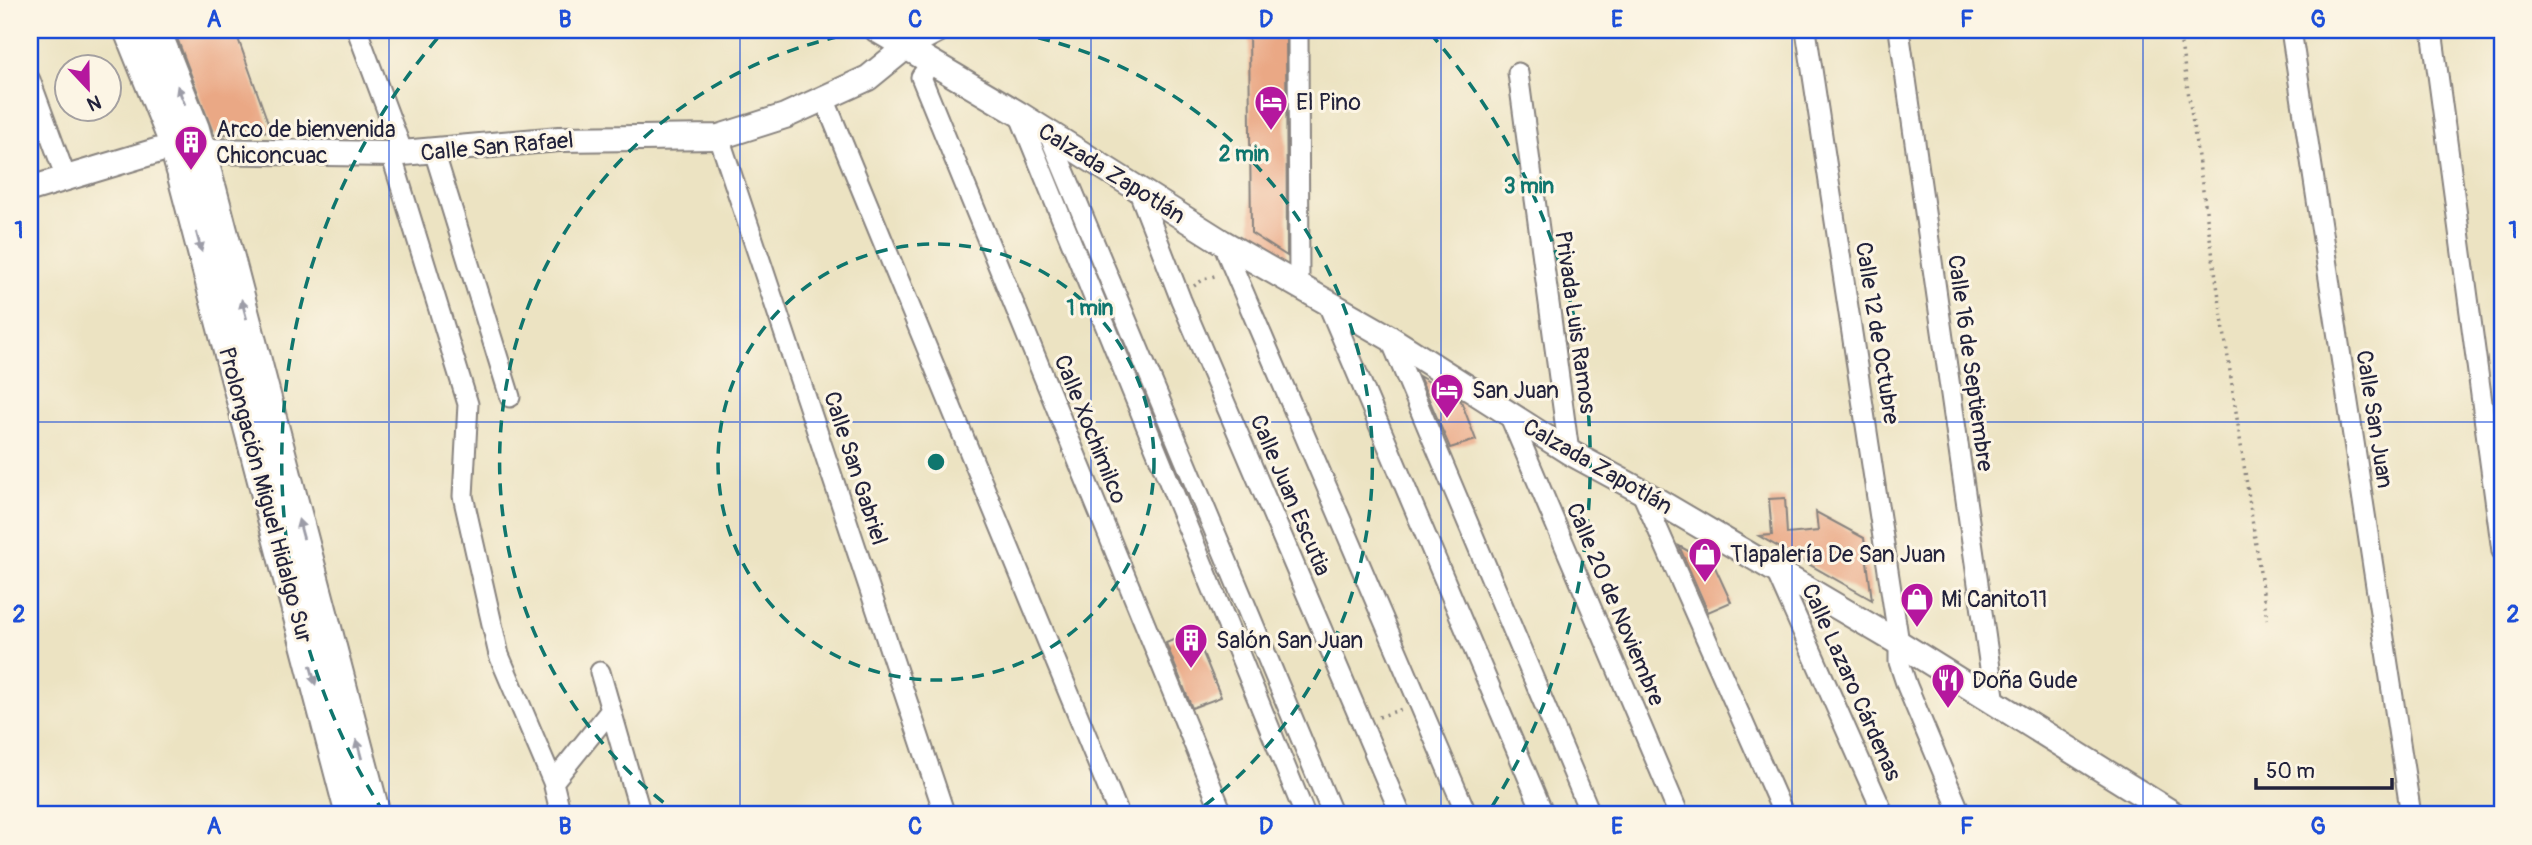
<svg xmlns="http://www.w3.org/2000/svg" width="2532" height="845" viewBox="0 0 2532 845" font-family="Pangolin,sans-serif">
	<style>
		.building { fill: #eaa885 }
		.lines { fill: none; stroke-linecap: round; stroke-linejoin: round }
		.minor-casing { stroke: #87827e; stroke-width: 23 }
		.tertiary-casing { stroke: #87827e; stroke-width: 28 }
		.secondary-casing { stroke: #87827e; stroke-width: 32 }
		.path { stroke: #87827e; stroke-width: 3.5; stroke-dasharray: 2 5; stroke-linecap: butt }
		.minor { stroke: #fff; stroke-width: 19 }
		.tertiary { stroke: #fff; stroke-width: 24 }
		.secondary { stroke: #fff; stroke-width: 28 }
		.oneway { fill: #9c9ca7 }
		.grid { fill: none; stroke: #1d4ed8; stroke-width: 2; stroke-opacity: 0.55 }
		.ring { fill: none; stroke: #0f766e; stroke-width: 3.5; stroke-dasharray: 12 9 }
		.labels { text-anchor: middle; stroke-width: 6; stroke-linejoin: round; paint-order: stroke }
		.poi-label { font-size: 23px; fill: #22223b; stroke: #fcf5e5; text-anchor: start }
		.street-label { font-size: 23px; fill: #22223b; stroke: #fcf5e5 }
		.centre { fill: #0f766e; stroke: #fcf5e5; stroke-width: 3.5 }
		.ring-label { font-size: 21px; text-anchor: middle; font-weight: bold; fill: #0f766e; stroke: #fcf5e5; stroke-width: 6; stroke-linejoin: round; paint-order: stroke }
		.neatline { fill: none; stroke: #1d4ed8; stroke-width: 2.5 }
		.grid-label { font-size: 23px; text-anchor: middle; font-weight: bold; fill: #1d4ed8 }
	</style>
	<rect width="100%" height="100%" fill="#fcf5e5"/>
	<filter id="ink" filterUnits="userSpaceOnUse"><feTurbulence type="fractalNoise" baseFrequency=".0143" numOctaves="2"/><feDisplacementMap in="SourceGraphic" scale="14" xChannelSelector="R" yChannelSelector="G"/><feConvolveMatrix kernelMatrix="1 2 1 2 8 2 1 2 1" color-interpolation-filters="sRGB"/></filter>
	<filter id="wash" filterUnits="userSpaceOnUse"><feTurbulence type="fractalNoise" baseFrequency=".00686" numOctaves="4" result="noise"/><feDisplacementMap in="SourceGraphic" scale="28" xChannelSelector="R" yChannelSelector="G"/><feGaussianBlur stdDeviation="1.57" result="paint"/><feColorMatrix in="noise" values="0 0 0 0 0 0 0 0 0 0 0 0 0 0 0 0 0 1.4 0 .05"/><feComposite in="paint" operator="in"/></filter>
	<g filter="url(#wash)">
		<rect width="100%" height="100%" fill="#ece3c2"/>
		<g id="blocks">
			<path class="building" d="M174,30H235L271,131L214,135Z
				M1249,30H1286L1287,256L1251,233Z
				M1419,376L1461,401L1476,440L1450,448Z
				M1785,498L1787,534L1818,531L1816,512L1864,538L1872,600L1759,536L1772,535L1769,499Z
				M1679,546L1714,565L1731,602L1708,612Z
				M1194,631L1221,697L1192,708L1166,643Z"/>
		</g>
	</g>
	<g filter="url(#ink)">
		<use href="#blocks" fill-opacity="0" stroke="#87827e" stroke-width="2"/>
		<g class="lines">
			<defs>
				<path id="minor" d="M357,30L403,153
					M1298,30L1299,286
					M1806,30L1899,643V662L1907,686L1961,815
					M1899,30L1995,703
					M2291,30L2411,815
					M2432,30L2502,551
					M931,63L921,77L1223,815
					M1518,73L1569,452
					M30,80L66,178
					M824,98L1119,815
					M1019,114L1305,815
					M1048,132L1333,815
					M719,137L945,815
					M434,151L510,397
					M391,154L468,404L463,496L499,655L553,782
					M1139,192L1181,300L1401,815
					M1222,242L1467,815
					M1327,302L1544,815
					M1390,338L1591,815
					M1508,412L1679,815
					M1641,491L1784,815
					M1775,569L1884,815
					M600,672L641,815
					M561,815L553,782L611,710"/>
				<path id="tertiary" d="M877,30L1019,114L1222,242L1390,338L1569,452L1641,491L1899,643L2175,815
					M30,189L173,146L202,151L391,154L559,139L719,137L785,116L868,78L906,47L938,30"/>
				<path id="secondary" d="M128,30L170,134L181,171
					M156,30L195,129L210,183
					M182,176L350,815
					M212,189L376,815"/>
			</defs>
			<use href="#minor" class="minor-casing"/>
			<use href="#tertiary" class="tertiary-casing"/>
			<use href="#secondary" class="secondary-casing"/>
			<path class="path" d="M2179,30L2267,619
				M1194,286L1204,279L1218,275
				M1379,717L1402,709"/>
			<use href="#minor" class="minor"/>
			<use href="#tertiary" class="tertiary"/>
			<use href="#secondary" class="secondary"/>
		</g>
		<defs><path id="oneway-solid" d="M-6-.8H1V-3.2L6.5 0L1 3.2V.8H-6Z" transform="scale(1.75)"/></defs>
		<g class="oneway">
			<use href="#oneway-solid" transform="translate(181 95) rotate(-112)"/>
			<use href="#oneway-solid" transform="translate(199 242) rotate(75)"/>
			<use href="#oneway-solid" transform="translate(244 309) rotate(-105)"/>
			<use href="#oneway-solid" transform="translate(301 529) rotate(-105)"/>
			<use href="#oneway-solid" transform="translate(313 675) rotate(75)"/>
			<use href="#oneway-solid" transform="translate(359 749) rotate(-105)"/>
		</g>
	</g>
	<path class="grid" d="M389,30V815M740,30V815M1091,30V815M1441,30V815M1792,30V815M2143,30V815M30,422H2502"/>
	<g class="ring">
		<circle cx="936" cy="462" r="218"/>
		<path d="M680 815A436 436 0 0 1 875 30M997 30A436 436 0 0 1 1192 815"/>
		<path d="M384 813A654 654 0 0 1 442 33M1430 33A654 654 0 0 1 1488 813"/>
	</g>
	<defs>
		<symbol id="hotel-pin" viewBox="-11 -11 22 30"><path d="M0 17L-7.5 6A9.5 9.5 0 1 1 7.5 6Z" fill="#b5179e" stroke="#fcf5e5"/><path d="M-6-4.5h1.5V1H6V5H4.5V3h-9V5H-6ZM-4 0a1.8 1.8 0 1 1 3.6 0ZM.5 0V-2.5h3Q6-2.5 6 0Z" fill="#fff"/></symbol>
		<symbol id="building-pin" viewBox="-11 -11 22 30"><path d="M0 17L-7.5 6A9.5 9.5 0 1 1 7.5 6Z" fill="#b5179e" stroke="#fcf5e5"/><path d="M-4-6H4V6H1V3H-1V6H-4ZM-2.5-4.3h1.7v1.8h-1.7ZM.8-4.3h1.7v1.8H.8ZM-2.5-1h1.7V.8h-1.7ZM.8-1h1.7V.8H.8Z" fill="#fff"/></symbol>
		<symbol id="shop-pin" viewBox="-11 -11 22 30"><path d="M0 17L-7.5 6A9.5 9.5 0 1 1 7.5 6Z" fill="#b5179e" stroke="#fcf5e5"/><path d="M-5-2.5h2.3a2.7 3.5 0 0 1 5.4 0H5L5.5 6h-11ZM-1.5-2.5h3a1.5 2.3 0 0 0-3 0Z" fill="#fff"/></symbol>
		<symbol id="restaurant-pin" viewBox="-11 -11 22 30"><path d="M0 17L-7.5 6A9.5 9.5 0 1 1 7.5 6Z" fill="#b5179e" stroke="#fcf5e5"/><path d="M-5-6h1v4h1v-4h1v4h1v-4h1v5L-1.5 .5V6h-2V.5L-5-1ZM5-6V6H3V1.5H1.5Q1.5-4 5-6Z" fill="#fff"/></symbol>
	</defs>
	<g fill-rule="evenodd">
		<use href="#hotel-pin" x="1252" y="83" width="38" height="52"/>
		<use href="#building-pin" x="172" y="123" width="38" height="52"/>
		<use href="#hotel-pin" x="1428" y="371" width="38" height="52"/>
		<use href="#shop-pin" x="1686" y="535" width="38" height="52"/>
		<use href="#shop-pin" x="1898" y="580" width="38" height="52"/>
		<use href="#building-pin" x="1172" y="621" width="38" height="52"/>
		<use href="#restaurant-pin" x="1929" y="661" width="38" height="52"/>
	</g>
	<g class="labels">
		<g class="poi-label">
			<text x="1296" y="110">El Pino</text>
			<text x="216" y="137">Arco de bienvenida<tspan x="216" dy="26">Chiconcuac</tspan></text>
			<text x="1472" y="398">San Juan</text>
			<text x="1730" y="562">Tlapalería De San Juan</text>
			<text x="1941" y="607">Mi Canito11</text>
			<text x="1216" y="648">Salón San Juan</text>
			<text x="1972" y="688">Doña Gude</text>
		</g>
		<g class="street-label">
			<text transform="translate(497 146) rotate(-5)" y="8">Calle San Rafael</text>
			<text transform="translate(1112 173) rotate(32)" y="8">Calzada Zapotlán</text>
			<text transform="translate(1576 322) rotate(82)" y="8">Privada Luis Ramos</text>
			<text transform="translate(1878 333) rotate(81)" y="8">Calle 12 de Octubre</text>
			<text transform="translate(1971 363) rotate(82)" y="8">Calle 16 de Septiembre</text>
			<text transform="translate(2375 419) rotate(81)" y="8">Calle San Juan</text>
			<text transform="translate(1091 429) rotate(68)" y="8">Calle Xochimilco</text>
			<text transform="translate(1598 466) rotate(30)" y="8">Calzada Zapotlán</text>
			<text transform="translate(856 468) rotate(72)" y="8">Calle San Gabriel</text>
			<text transform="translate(266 495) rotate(75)" y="8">Prolongación Miguel Hidalgo Sur</text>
			<text transform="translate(1291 495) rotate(67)" y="8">Calle Juan Escutia</text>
			<text transform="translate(1616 604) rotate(67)" y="8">Calle 20 de Noviembre</text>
			<text transform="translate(1852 682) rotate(66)" y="8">Calle Lazaro Cárdenas</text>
		</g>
	</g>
	<circle cx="936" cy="462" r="10" class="centre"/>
	<g class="ring-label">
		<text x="1244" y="161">2 min</text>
		<text x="1529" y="193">3 min</text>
		<text x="1090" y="315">1 min</text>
	</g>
	<rect width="2532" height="845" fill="none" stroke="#fcf5e5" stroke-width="77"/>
	<g transform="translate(88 88) rotate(158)"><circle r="33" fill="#fcf5e5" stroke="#a5a1a1" stroke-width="2"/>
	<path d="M0-5L12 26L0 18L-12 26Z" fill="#b5179e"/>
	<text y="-10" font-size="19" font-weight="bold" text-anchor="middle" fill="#22223b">N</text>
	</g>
	<path d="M2256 778v10h136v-10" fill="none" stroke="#22223b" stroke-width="3.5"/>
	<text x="2266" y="778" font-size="21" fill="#22223b" stroke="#fcf5e5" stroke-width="5" paint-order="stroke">50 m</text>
	<rect x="38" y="38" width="2456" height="768" class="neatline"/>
	<g class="grid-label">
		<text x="214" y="27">A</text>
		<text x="565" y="27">B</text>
		<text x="915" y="27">C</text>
		<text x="1266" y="27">D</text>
		<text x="1617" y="27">E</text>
		<text x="1967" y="27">F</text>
		<text x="2318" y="27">G</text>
		<text x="19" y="238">1</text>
		<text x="2513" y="238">1</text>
		<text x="19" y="622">2</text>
		<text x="2513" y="622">2</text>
		<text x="214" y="834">A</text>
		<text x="565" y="834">B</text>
		<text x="915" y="834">C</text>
		<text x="1266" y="834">D</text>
		<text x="1617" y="834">E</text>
		<text x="1967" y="834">F</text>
		<text x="2318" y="834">G</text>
	</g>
</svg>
